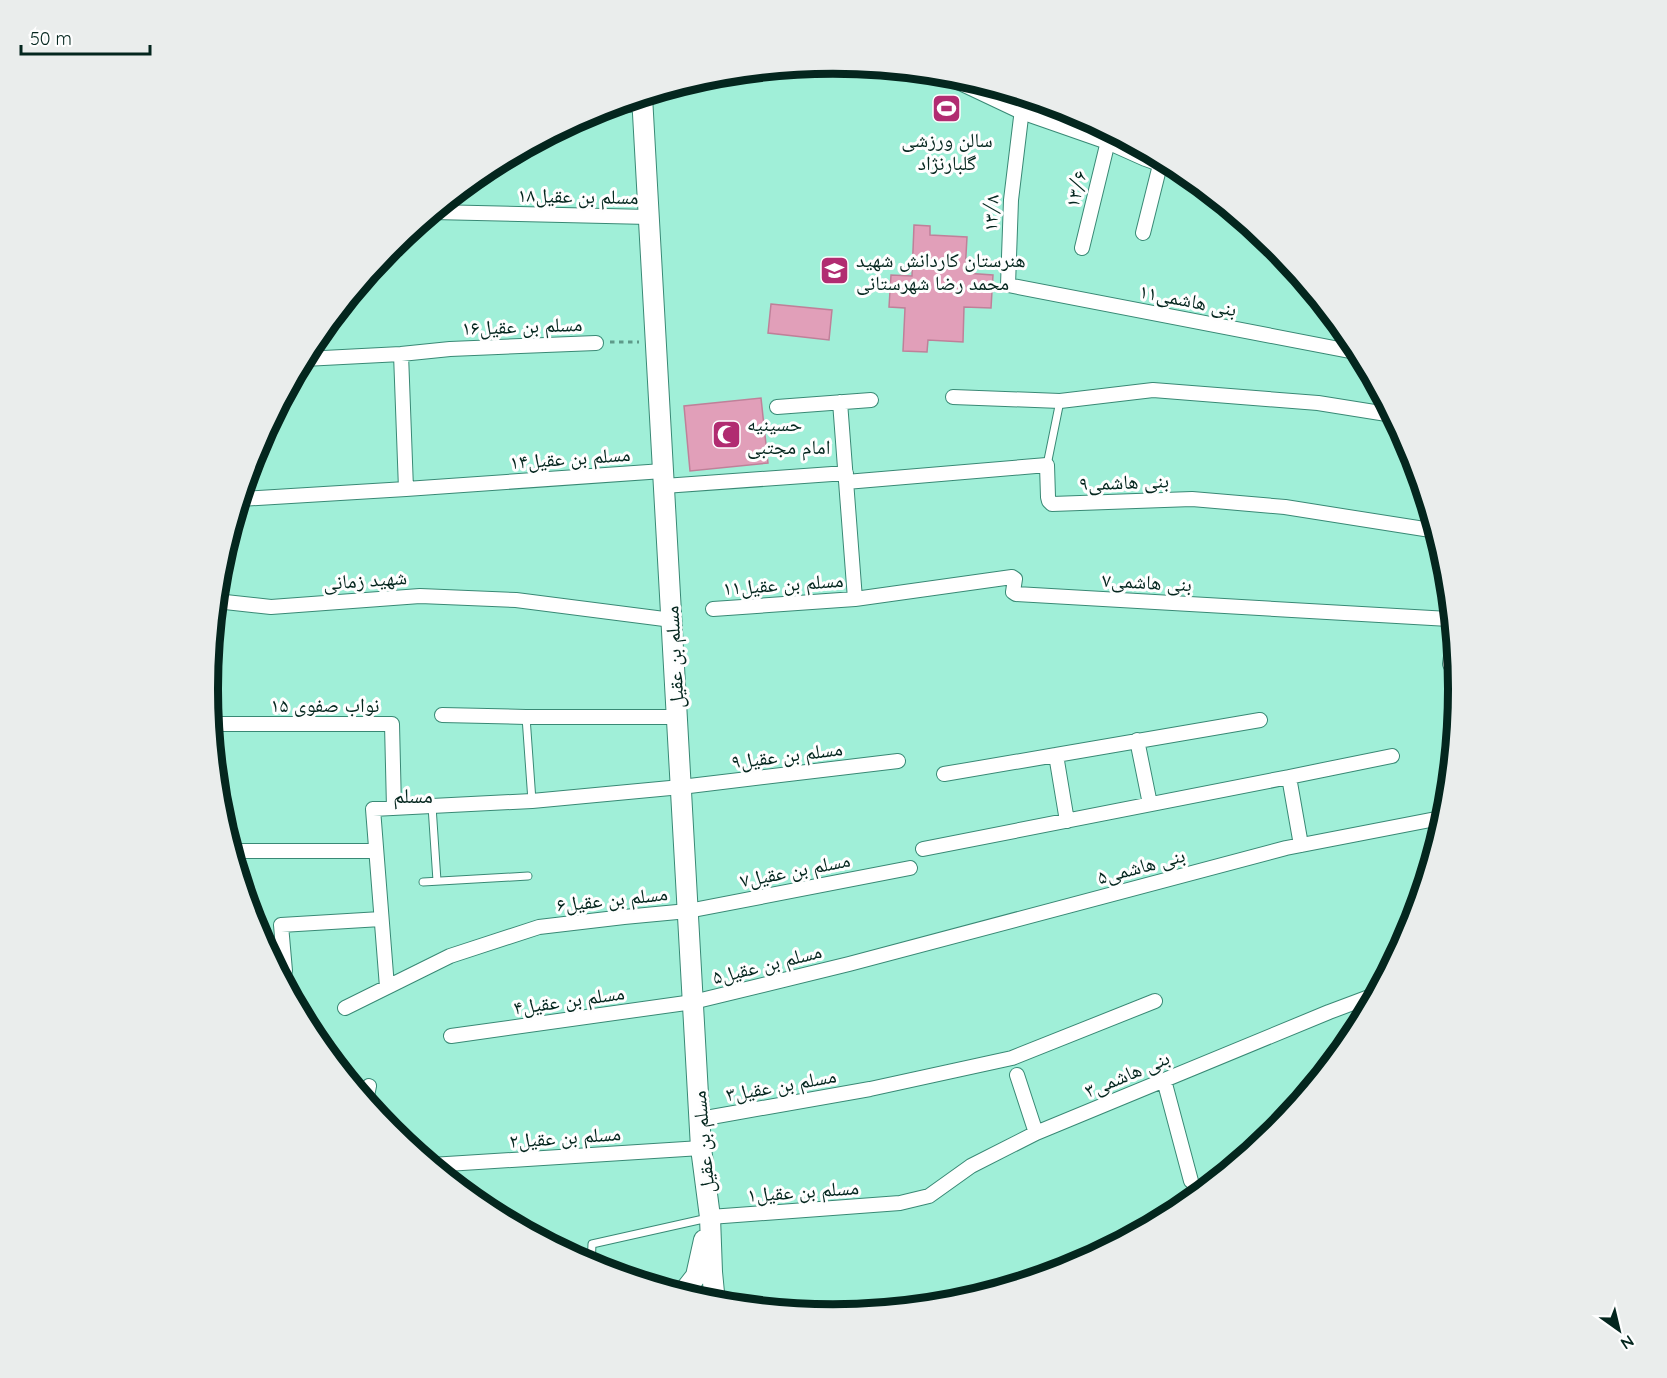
<svg xmlns="http://www.w3.org/2000/svg" width="1667" height="1378" viewBox="0 0 1667 1378" font-family="Quicksand,'Noto Naskh Arabic',sans-serif">
	<style>
		.building { fill: #e19fb9; stroke: #bf8099; stroke-width: 1.5 }
		.lines { fill: none; stroke-linecap: round; stroke-linejoin: round }
		.lane-casing { stroke: #398975; stroke-width: 9 }
		.street-casing { stroke: #398975; stroke-width: 16 }
		.secondary-casing { stroke: #398975; stroke-width: 22 }
		.path { stroke: #5e9a89; stroke-width: 3; stroke-dasharray: 4.5 4.5; stroke-linecap: butt }
		.lane { stroke: #fff; stroke-width: 7 }
		.street { stroke: #fff; stroke-width: 14 }
		.secondary { stroke: #fff; stroke-width: 20 }
		.labels { text-anchor: middle; stroke-width: 6; stroke-linejoin: round; paint-order: stroke }
		.poi-label { font-size: 20px; fill: #04261e; stroke: #fefefe; text-anchor: start }
		.street-label { font-size: 20px; fill: #04261e; stroke: #fefefe }
		.neighbourhood-label { font-size: 21px; fill: #04261e; stroke: #fefefe }
		.rim { fill: none; stroke: #04261e; stroke-width: 8 }
	</style>
	<rect width="100%" height="100%" fill="#a0efd8"/>
	<path class="building" d="M914,225L930,226V235L967,237L965,273L993,275L991,308L964,307L963,342L928,340L927,352L903,351L905,308L889,307L891,275L912,276Z
		M771,304L832,310L829,340L768,333Z
		M761,398L768,463L690,471L684,406Z"/>
	<g class="lines">
		<defs>
			<path id="lane" d="M1047,465L1060,401
				M526,717L532,801
				M432,806L437,881
				M423,882L528,876
				M591,1266L592,1244L708,1218"/>
			<path id="street" d="M614,104L643,105
				M1022,109L1011,200L1008,285L1360,353
				M433,212L649,217
				M1143,233L1161,161
				M1082,248L1110,133
				M401,354L406,489
				M304,359L401,354L450,349L596,343
				M953,397L1060,401L1153,390L1318,403L1393,415
				M840,402L855,599
				M777,407L871,400
				M846,482L1047,465L1048,497L1049,501L1052,504L1192,499L1285,507L1437,531
				M664,486L846,473
				M240,499L406,489L663,471
				M216,601L271,607L420,596L516,600L672,620
				M713,609L855,599L1012,577L1015,579L1013,592L1016,594L1449,619L1453,622
				M1454,634L1450,664L1453,670L1458,671
				M442,715L526,717H677
				M211,724H392L394,808
				M1137,740L1150,804
				M944,774L1056,755
				M1289,777L1392,756
				M1067,821L1056,755L1260,720
				M923,849L1289,777L1301,845
				M232,851H376
				M278,971H285L281,925L381,919
				M387,987L373,809L532,801L681,787L898,761
				M345,1008L450,956L539,927L624,917L688,911L910,868
				M451,1036L693,1002L849,964L1286,848L1446,817
				M1017,1075L1036,1133
				M1164,1080L1191,1181
				M366,1101L369,1086
				M700,1119L870,1089L1012,1058L1155,1001
				M431,1165L701,1148
				M710,1217L900,1203L929,1196L971,1166L1036,1133L1329,1012L1377,994"/>
			<path id="secondary" d="M948,74L1022,109L1108,139L1146,156L1182,169
				M642,96L701,1148L710,1217L712,1272L715,1303
				M682,1294L696,1276L704,1240"/>
		</defs>
		<use href="#lane" class="lane-casing"/>
		<use href="#street" class="street-casing"/>
		<use href="#secondary" class="secondary-casing"/>
		<path class="path" d="M610,342H639"/>
		<use href="#lane" class="lane"/>
		<use href="#street" class="street"/>
		<use href="#secondary" class="secondary"/>
	</g>
	<defs>
		<symbol id="stadium-square" viewBox="-11 -11 22 22"><rect x="-9" y="-9" width="18" height="18" rx="4" fill="#b12c71" stroke="#fefefe"/><path d="M0-5a6.5 5 0 1 0 0 10a6.5 5 0 1 0 0-10ZM-3.5-1.8h7v3.6h-7Z" fill="#fff"/></symbol>
		<symbol id="school-square" viewBox="-11 -11 22 22"><rect x="-9" y="-9" width="18" height="18" rx="4" fill="#b12c71" stroke="#fefefe"/><path d="M0-5L7-2L0 1L-7-2ZM-4 1L0 2.5L4 1V4Q0 6-4 4Z" fill="#fff"/></symbol>
		<symbol id="mosque-square" viewBox="-11 -11 22 22"><rect x="-9" y="-9" width="18" height="18" rx="4" fill="#b12c71" stroke="#fefefe"/><path d="M3.5-4.9A6 6 0 1 0 3.5 4.9A5 5 0 1 1 3.5-4.9Z" fill="#fff"/></symbol>
	</defs>
	<g fill-rule="evenodd">
		<use href="#stadium-square" x="930" y="92" width="33" height="33"/>
		<use href="#school-square" x="818" y="254" width="33" height="33"/>
		<use href="#mosque-square" x="710" y="418" width="33" height="33"/>
	</g>
	<g class="labels">
		<g class="poi-label">
			<text x="947" y="147" text-anchor="middle">سالن ورزشی<tspan x="947" dy="23">گلبارنژاد</tspan></text>
			<text x="856" y="267">هنرستان کاردانش شهید<tspan x="856" dy="23">محمد رضا شهرستانی</tspan></text>
			<text x="747" y="431">حسینیه<tspan x="747" dy="23">امام مجتبی</tspan></text>
		</g>
		<g class="street-label">
			<text transform="translate(1076 189) rotate(-76)" y="7">۱۳/۶</text>
			<text transform="translate(578 196) rotate(1)" y="7">مسلم بن عقیل۱۸</text>
			<text transform="translate(991 213) rotate(-87)" y="7">۱۳/۸</text>
			<text transform="translate(1188 300) rotate(11)" y="7">بنی هاشمی۱۱</text>
			<text transform="translate(522 326) rotate(-2)" y="7">مسلم بن عقیل۱۶</text>
			<text transform="translate(570 458) rotate(-4)" y="7">مسلم بن عقیل۱۴</text>
			<text transform="translate(1124 482) rotate(-2)" y="7">بنی هاشمی۹</text>
			<text transform="translate(365 580) rotate(-4)" y="7">شهید زمانی</text>
			<text transform="translate(1147 582) rotate(3)" y="7">بنی هاشمی۷</text>
			<text transform="translate(783 584) rotate(-4)" y="7">مسلم بن عقیل۱۱</text>
			<text transform="translate(674 657) rotate(-93)" y="7">مسلم بن عقیل</text>
			<text x="325" y="712">نواب صفوی ۱۵</text>
			<text transform="translate(787 755) rotate(-7)" y="7">مسلم بن عقیل۹</text>
			<text transform="translate(1141 866) rotate(-15)" y="7">بنی هاشمی۵</text>
			<text transform="translate(795 870) rotate(-11)" y="7">مسلم بن عقیل۷</text>
			<text transform="translate(612 899) rotate(-6)" y="7">مسلم بن عقیل۶</text>
			<text transform="translate(767 964) rotate(-14)" y="7">مسلم بن عقیل۵</text>
			<text transform="translate(569 1000) rotate(-8)" y="7">مسلم بن عقیل۴</text>
			<text transform="translate(1127 1074) rotate(-23)" y="7">بنی هاشمی۳</text>
			<text transform="translate(781 1085) rotate(-10)" y="7">مسلم بن عقیل۳</text>
			<text transform="translate(565 1137) rotate(-4)" y="7">مسلم بن عقیل۲</text>
			<text transform="translate(703 1142) rotate(-95)" y="7">مسلم بن عقیل</text>
			<text transform="translate(803 1191) rotate(-4)" y="7">مسلم بن عقیل۱</text>
		</g>
		<g class="neighbourhood-label">
			<text x="413" y="803">مسلم</text>
		</g>
	</g>
	<path d="M0 0H1667V1378H0ZM218 689a615 615 0 1 1 1230 0a615 615 0 1 1-1230 0Z" fill="#eaedec" fill-rule="evenodd"/>
	<path class="rim" d="M218 689a615 615 0 1 1 1230 0a615 615 0 1 1-1230 0Z"/>
	<g transform="translate(1619 1330) rotate(146)" stroke="#fefefe" stroke-width="4.5" paint-order="stroke">
	<path d="M0-4.5L10 22L0 15L-10 22Z" fill="#04261e"/>
	<text y="-9" font-size="16" font-weight="bold" text-anchor="middle" fill="#04261e">N</text>
	</g>
	<path d="M21 45v9h129v-9" fill="none" stroke="#04261e" stroke-width="3"/>
	<text x="30" y="45" font-size="18" fill="#04261e" stroke="#fefefe" stroke-width="4.5" paint-order="stroke">50 m</text>
</svg>
